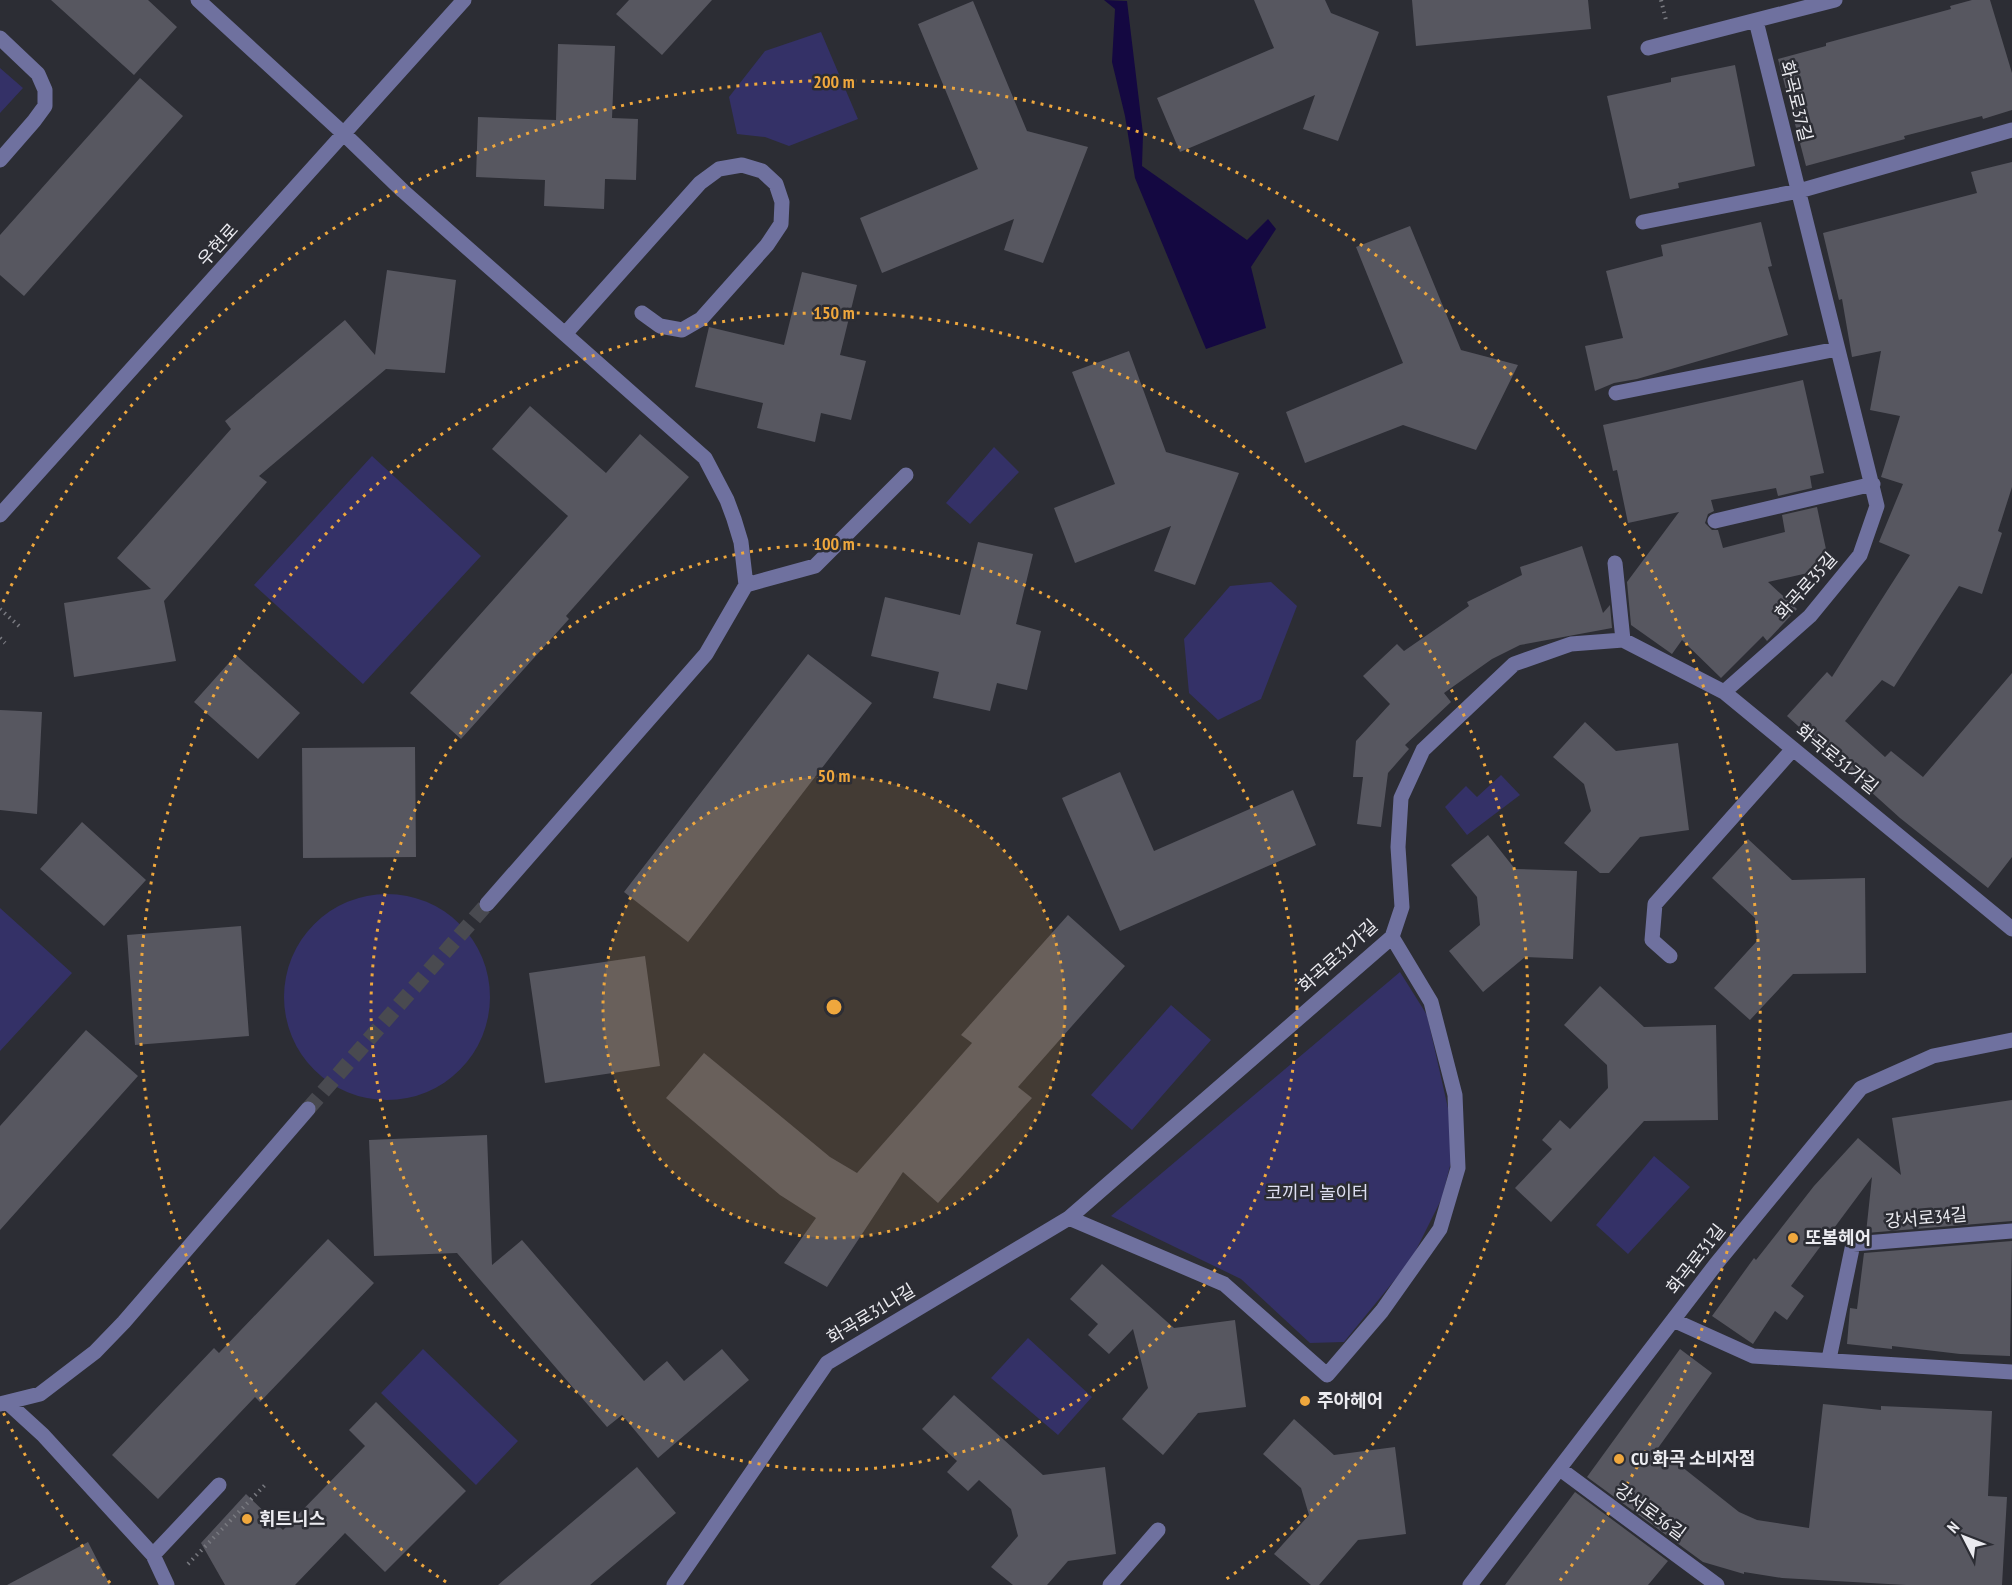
<svg xmlns="http://www.w3.org/2000/svg" width="2012" height="1585" viewBox="0 0 2012 1585" font-family="'PT Sans Narrow','Noto Sans KR',sans-serif">
	<style>
		.green { fill: #343167 }
		.water { fill: #140841 }
		.building { fill: #575760 }
		.lines { fill: none; stroke-linecap: round; stroke-linejoin: round }
		.minor-tunnel { stroke: #494a50; stroke-width: 15; stroke-dasharray: 15 8; stroke-linecap: butt }
		.path { stroke: #797a80; stroke-width: 4; stroke-dasharray: 1.5 4.5; stroke-linecap: butt }
		.minor { stroke: #6f719f; stroke-width: 15 }
		.ring { fill: none; stroke: #efa73d; stroke-width: 3; stroke-dasharray: 3 6 }
		.poi-dot { fill: #efa73d; stroke: #2c2d34; stroke-width: 2 }
		.labels { text-anchor: middle; stroke-width: 5; stroke-linejoin: round; paint-order: stroke }
		.street-label { font-size: 18px; fill: #ebebf0; stroke: #2c2d34 }
		.park-label { font-size: 18px; fill: #dddef1; stroke: #2c2d34 }
		.poi-label { font-size: 18px; font-weight: bold; fill: #ebebf0; stroke: #2c2d34; text-anchor: start }
		.centre { fill: #efa73d; stroke: #2c2d34; stroke-width: 3 }
		.ring-label { font-size: 18px; text-anchor: middle; font-weight: bold; fill: #efa73d; stroke: #2c2d34; stroke-width: 5; stroke-linejoin: round; paint-order: stroke }
	</style>
	<rect width="100%" height="100%" fill="#2c2d34"/>
	<path class="green" d="M821,32L858,119L789,146L765,137L737,134L729,97L765,51Z
		M0,68L23,88L0,113Z
		M994,447L1019,472L970,524L946,503Z
		M372,456L481,556L363,684L254,585Z
		M1271,582L1297,606L1261,699L1218,720L1189,693L1184,639L1230,586Z
		M1501,775L1520,795L1467,835L1445,807L1466,786L1477,797Z
		M284 997a103 103 0 1 1 206 0a103 103 0 1 1-206 0Z
		M0,908L72,973L0,1051Z
		M1400,972L1427,1015L1450,1117L1452,1158L1442,1198L1411,1260L1344,1342L1310,1343L1241,1279L1111,1216Z
		M1171,1005L1211,1040L1132,1130L1091,1095Z
		M1654,1156L1690,1187L1628,1254L1596,1225Z
		M1028,1338L1092,1397L1058,1435L991,1378Z
		M423,1349L518,1441L476,1485L381,1393Z"/>
	<path class="water" d="M1104,0L1127,1L1143,134L1142,166L1247,240L1268,219L1276,229L1251,267L1266,328L1206,349L1135,178L1125,116L1112,62L1115,9Z"/>
	<path class="building" d="M51,0H148L177,27L134,75Z
		M629,0H712L662,55L616,14Z
		M1254,0H1325L1331,13L1379,32L1338,141L1303,129L1315,95L1180,152L1157,98L1274,48Z
		M1412,0H1588L1591,29L1416,46Z
		M1972,0H1990L2012,73V110L1983,119L1982,116L1904,136L1905,139L1806,166L1778,59L1826,46V43L1951,9L1950,6Z
		M973,1L1027,131L1088,147L1043,263L1004,250L1014,219L882,273L860,218L978,169L918,24Z
		M558,44L615,46L612,118L638,119L636,180L605,179L604,209L544,206L545,180L476,177L478,117L556,120Z
		M1735,65L1755,166L1678,183L1679,188L1630,199L1607,96L1671,82V78Z
		M140,78L183,116L24,296L0,275V235Z
		M2012,162V487L1998,531L2002,533L1982,594L1959,586L1894,687L1882,680L1845,721L1885,757L1891,751L1923,777L2012,673V857L1988,888L1900,818L1787,716L1827,672L1832,677L1910,555L1879,542L1903,484L1881,477L1900,416L1870,410L1881,351L1852,357L1842,299L1839,300L1823,233L1977,193L1971,172Z
		M1761,222L1772,266L1768,267L1788,335L1637,379L1614,383L1595,391L1585,346L1623,338L1606,271L1663,256L1661,245Z
		M1410,226L1461,350L1518,365L1476,450L1403,425L1305,463L1286,412L1403,363L1356,247Z
		M387,270L456,280L445,373L386,369L259,476L267,482L164,601L176,661L74,677L64,603L151,589L117,558L231,429L225,421L345,320L375,355Z
		M802,272L857,285L840,355L866,361L851,420L821,413L815,442L757,428L763,403L695,387L709,327L784,345Z
		M1129,351L1166,452L1239,473L1195,585L1154,571L1171,526L1075,563L1054,508L1115,484L1072,372Z
		M1803,380L1824,473L1810,476L1812,488L1778,496L1776,488L1711,500L1714,511L1708,514L1705,523L1712,530H1718L1723,548L1785,532L1782,515L1817,507L1830,568L1768,582L1797,609L1767,641L1763,636L1721,678L1682,640L1672,654L1631,625L1627,582L1679,512L1628,523L1617,470L1613,471L1603,425Z
		M530,406L606,473L640,434L689,477L566,616L569,619L461,739L410,693L568,516L492,449Z
		M978,542L1033,554L1016,624L1041,631L1027,690L997,683L990,711L933,698L939,672L871,656L885,597L960,615Z
		M1582,546L1603,613L1610,605L1612,628L1520,645L1492,659L1444,693L1451,702L1405,745L1409,749L1388,773L1381,827L1357,824L1363,777H1353L1356,741L1390,704L1363,676L1397,644L1404,651L1469,606L1467,602L1522,575L1520,567Z
		M808,654L872,703L688,942L624,892Z
		M236,655L300,713L258,759L194,702Z
		M0,710L42,712L37,814L0,810Z
		M1585,722L1616,751L1678,743L1689,830L1640,837L1609,873H1600L1564,843L1591,811L1584,784L1553,757Z
		M415,747L416,857L303,858L302,748Z
		M1120,772L1154,851L1293,790L1316,845L1120,931L1062,798Z
		M82,822L146,880L104,926L40,869Z
		M1488,835L1515,869L1577,871L1573,959L1525,957L1483,992L1449,951L1480,925L1477,897L1451,865Z
		M1748,839L1792,880L1865,878L1866,973L1793,974L1750,1020L1714,988L1757,941L1755,918L1712,878Z
		M1068,915L1125,966L1018,1087L1032,1098L938,1203L903,1172L827,1287L784,1263L816,1218L780,1195L666,1098L704,1053L830,1157L857,1173L972,1043L961,1035Z
		M241,926L249,1036L135,1045L127,935Z
		M645,956L660,1066L545,1083L529,973Z
		M1600,986L1644,1027L1716,1025L1718,1120L1644,1121L1551,1222L1515,1188L1552,1149L1542,1140L1560,1120L1570,1129L1608,1088L1607,1065L1564,1025Z
		M86,1030L138,1076L0,1230V1126Z
		M2012,1100V1221L1866,1233L1872,1177L1791,1286L1804,1296L1787,1320L1775,1311L1753,1344L1712,1316L1754,1258L1756,1260L1814,1186L1858,1138L1901,1175L1892,1118Z
		M487,1135L492,1265L522,1240L644,1381L667,1361L684,1381L722,1349L749,1380L658,1458L622,1415L607,1427L457,1253L374,1256L369,1140Z
		M328,1239L374,1283L260,1402L255,1397L158,1499L112,1455L214,1348L219,1353Z
		M2012,1241L2010,1356L1960,1354L1892,1346V1349L1847,1344L1850,1308L1857,1309L1864,1253Z
		M1102,1264L1174,1328L1235,1320L1246,1407L1198,1413L1163,1455L1122,1419L1148,1388L1133,1329L1109,1354L1088,1335L1098,1324L1070,1299Z
		M1680,1349L1712,1373L1658,1448L1739,1512L1757,1520L1809,1528L1823,1404L1881,1410V1406L1992,1411L1988,1496L2007,1497L2002,1585H1906L1782,1578L1744,1572V1574L1703,1562L1587,1477Z
		M954,1395L1043,1475L1105,1467L1116,1554L1068,1561L1047,1585H1013L991,1567L1018,1536L1011,1509L979,1480L968,1491L947,1472L957,1461L922,1429Z
		M376,1402L466,1491L385,1572L345,1533L295,1585H225L201,1543L246,1494L283,1530L365,1446L349,1430Z
		M1294,1419L1334,1455L1395,1447L1406,1534L1358,1540L1319,1585H1311L1274,1554L1309,1515L1301,1488L1263,1454Z
		M637,1467L676,1513L590,1585H498Z
		M1575,1492L1668,1561L1648,1585H1505Z
		M88,1542L110,1585H7Z"/>
	<g class="lines">
		<path class="minor-tunnel" d="M308,1109L487,904"/>
		<path class="path" d="M1661,0L1666,20
			M0,609L19,626
			M0,638L5,643
			M188,1564L265,1485"/>
		<path class="minor" d="M198,0L344,134L403,191L705,458L727,500L734,519L741,542L746,585L706,654L487,904
			M0,38L38,74L45,90V106L34,121L0,160
			M1648,48L1835,0
			M1643,222L1799,191L2012,130
			M565,334L700,183L719,169L742,165L762,171L776,184L782,202L781,224L767,245L701,319L682,330L660,326L642,313
			M1616,393L1837,349
			M0,515L464,0
			M1715,521L1873,484
			M1615,563L1623,640
			M746,585L815,566L906,475
			M1724,692L1810,616L1860,555L1877,506L1756,21
			M1670,956L1652,940L1655,904L1793,749
			M1069,1218L1224,1284L1327,1375L1382,1311L1440,1229L1458,1168L1455,1095L1431,1002L1392,937
			M1673,1320L1753,1356L2012,1372
			M1829,1359L1853,1244L2012,1231
			M8,1403L43,1435L153,1555L167,1585
			M0,1404L40,1394L95,1352L124,1322L308,1109
			M1560,1469L1717,1585
			M153,1555L219,1485
			M674,1585L827,1363L1069,1218L1392,937L1402,907L1398,847L1401,798L1423,750L1514,664L1571,644L1623,640L1724,692L2012,929
			M1110,1585L1158,1530
			M1470,1585L1716,1264L1861,1088L1933,1056L2012,1040"/>
	</g>
	<circle cx="834" cy="1007" r="231" fill="#efa73d" fill-opacity=".12"/>
	<g class="ring">
		<circle cx="834" cy="1007" r="231"/>
		<circle cx="834" cy="1007" r="463"/>
		<path d="M446 1582A694 694 0 1 1 1222 1582"/>
		<path d="M110 1583A925 925 0 0 1 3 1412M3 602A925 925 0 1 1 1558 1583"/>
	</g>
	<g class="poi-dot">
		<circle cx="1793" cy="1238" r="6"/>
		<circle cx="1305" cy="1401" r="6"/>
		<circle cx="1619" cy="1459" r="6"/>
		<circle cx="247" cy="1519" r="6"/>
	</g>
	<g class="labels">
		<g class="street-label">
			<text transform="translate(1796 101) rotate(76)" y="6">화곡로37길</text>
			<text transform="translate(218 245) rotate(-48)" y="6">우현로</text>
			<text transform="translate(1806 586) rotate(-48)" y="6">화곡로35길</text>
			<text transform="translate(1837 759) rotate(39)" y="6">화곡로31가길</text>
			<text transform="translate(1338 956) rotate(-42)" y="6">화곡로31가길</text>
			<text transform="translate(1926 1218) rotate(-5)" y="6">강서로34길</text>
			<text transform="translate(1696 1259) rotate(-52)" y="6">화곡로31길</text>
			<text transform="translate(871 1314) rotate(-31)" y="6">화곡로31나길</text>
			<text transform="translate(1650 1512) rotate(36)" y="6">강서로36길</text>
		</g>
		<g class="park-label">
			<text x="1317" y="1199">코끼리 놀이터</text>
		</g>
		<g class="poi-label">
			<text x="1805" y="1244">또봄헤어</text>
			<text x="1317" y="1407">주아헤어</text>
			<text x="1631" y="1465">CU 화곡 소비자점</text>
			<text x="259" y="1525">휘트니스</text>
		</g>
	</g>
	<circle cx="834" cy="1007" r="9" class="centre"/>
	<g class="ring-label">
		<text x="834" y="88">200 m</text>
		<text x="834" y="319">150 m</text>
		<text x="834" y="550">100 m</text>
		<text x="834" y="782">50 m</text>
	</g>
	<g transform="translate(1964 1537) rotate(312)" stroke="#2c2d34" stroke-width="4.5" paint-order="stroke">
	<path d="M0-4.5L10 22L0 15L-10 22Z" fill="#ebebf0"/>
	<text y="-9" font-size="16" font-weight="bold" text-anchor="middle" fill="#ebebf0">N</text>
	</g>
</svg>
